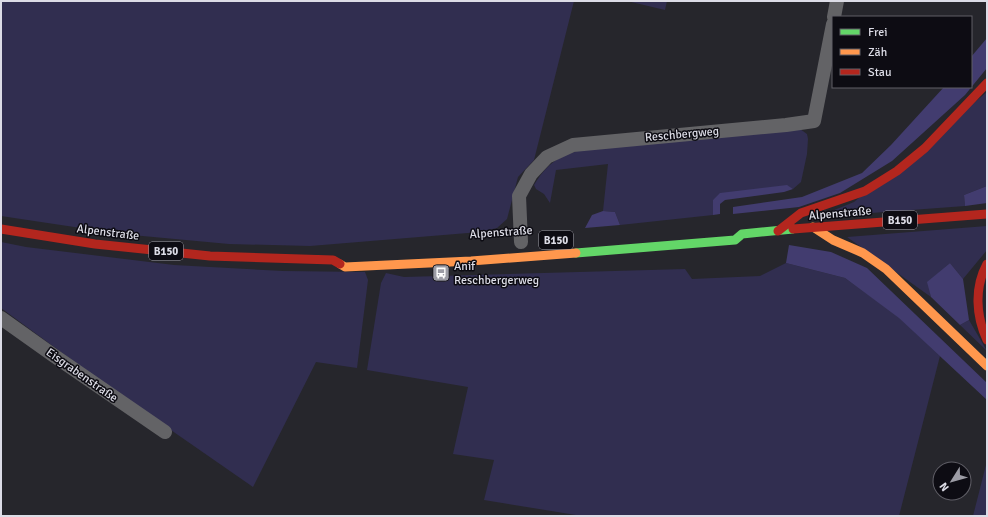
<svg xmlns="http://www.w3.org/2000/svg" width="988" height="517" viewBox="0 0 988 517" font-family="Signika,sans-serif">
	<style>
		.green { fill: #312e50 }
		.forest { fill: #423c6f }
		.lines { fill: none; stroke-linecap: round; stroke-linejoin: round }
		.street { stroke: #636366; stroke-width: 14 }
		.fast { stroke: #63d668; stroke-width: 9 }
		.slow { stroke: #ff974d; stroke-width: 9 }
		.jam { stroke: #b3261e; stroke-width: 9 }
		.labels { text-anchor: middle; stroke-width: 3; stroke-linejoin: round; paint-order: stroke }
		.shield { fill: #0d0c13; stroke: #9e9ea7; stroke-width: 1 }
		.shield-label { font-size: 11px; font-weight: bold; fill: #dcdce6 }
		.street-label { font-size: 12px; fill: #dcdce6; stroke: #0d0c13 }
		.poi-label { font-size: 12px; fill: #dcdce6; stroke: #0d0c13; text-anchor: start }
	</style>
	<rect width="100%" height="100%" fill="#26262c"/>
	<path class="green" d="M1,1H574L534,160L518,177L507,219L497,228L480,232L310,246L229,244L121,234L1,216Z
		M627,1H667L665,10Z
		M987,92V186L964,195L965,206L817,217L854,202Z
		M800,129L807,134L808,139L807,154L801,182L793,189L787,186L713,200V215L620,225L615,212L603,211L608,164L556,170L550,203L544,194L536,189L534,185C550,159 562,155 591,147Z
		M987,226V250L963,279L950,263L928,282L931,297L847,237Z
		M1,242L26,247L174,265L283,271L365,272L368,280L357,368L316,362L253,487L106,385L1,308Z
		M786,263L845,278L899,317L940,356L899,516H582L484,500L494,460L453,454L468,387L367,370L381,283L386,273L404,277L685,269L692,279L760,276Z
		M969,320L987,351L960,325Z
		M987,461V516H973Z"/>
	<path class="forest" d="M987,38V68L965,95L892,161L840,193L799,207L733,214V207L802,197L862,173L891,145L944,87H971V57Z
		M787,185L793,189L784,192L725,200L720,204V214L713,215V200L720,193Z
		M987,186V203L965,206L964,195Z
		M603,211L615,212L620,225L585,228L592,215Z
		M789,245L831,252L867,268L987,383V400L899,318L845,278L786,263Z
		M950,263L963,279L969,320L960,325L931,297L927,282Z"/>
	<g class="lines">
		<path class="street" d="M834,17L837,1
			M521,242L519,196L531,174L547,157L573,145L786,125L814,121L833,24
			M1,318L53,355L165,432"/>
		<path class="fast" d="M576,253L735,240L742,234L793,229"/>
		<path class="slow" d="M813,227L833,240L863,253L886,269L987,366
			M340,264L345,267L471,261L576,253"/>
		<path class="jam" d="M1,229L95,244L210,256L333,260L340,264
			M793,229L987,214
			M778,231L801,213L865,191L897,171L925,148L987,83
			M987,264C974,288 976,316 987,340"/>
	</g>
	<defs>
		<symbol id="bus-square" viewBox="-11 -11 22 22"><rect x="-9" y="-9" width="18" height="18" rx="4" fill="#9c9ca5" stroke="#0d0c13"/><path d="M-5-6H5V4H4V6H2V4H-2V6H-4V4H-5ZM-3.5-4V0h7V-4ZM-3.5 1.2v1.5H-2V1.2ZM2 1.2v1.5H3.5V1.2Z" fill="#fff"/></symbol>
	</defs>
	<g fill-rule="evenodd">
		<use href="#bus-square" x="431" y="263" width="20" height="20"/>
	</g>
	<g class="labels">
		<g class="shield">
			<rect x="883" y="211" width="34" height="18" rx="3"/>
			<rect x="539" y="231" width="34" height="18" rx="3"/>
			<rect x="149" y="242" width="34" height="18" rx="3"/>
		</g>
		<g class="shield-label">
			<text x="900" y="224">B150</text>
			<text x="556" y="244">B150</text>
			<text x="166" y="255">B150</text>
		</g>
		<g class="street-label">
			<text transform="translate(682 134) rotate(-5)" y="4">Reschbergweg</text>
			<text transform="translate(840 213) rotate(-5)" y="4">Alpenstraße</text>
			<text transform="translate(108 232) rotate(7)" y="4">Alpenstraße</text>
			<text transform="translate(501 232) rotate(-4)" y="4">Alpenstraße</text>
			<text transform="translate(82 375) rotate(35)" y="4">Eisgrabenstraße</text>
		</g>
		<g class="poi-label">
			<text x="454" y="270">Anif<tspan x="454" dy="14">Reschbergerweg</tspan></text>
		</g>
	</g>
	<rect width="988" height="517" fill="none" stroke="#dcdce6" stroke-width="4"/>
	<rect x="832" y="16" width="140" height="72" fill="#0d0c13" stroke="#605f67"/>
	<rect x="840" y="29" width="20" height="6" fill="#63d668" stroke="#605f67"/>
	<text x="868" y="36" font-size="12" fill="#dcdce6">Frei</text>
	<rect x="840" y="49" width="20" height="6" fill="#ff974d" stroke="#605f67"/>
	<text x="868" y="56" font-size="12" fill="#dcdce6">Zäh</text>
	<rect x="840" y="69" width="20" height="6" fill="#b3261e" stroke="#605f67"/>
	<text x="868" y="76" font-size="12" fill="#dcdce6">Stau</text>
	<g transform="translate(952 481) rotate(233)"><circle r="19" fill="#0d0c13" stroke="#605f67"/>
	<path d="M0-3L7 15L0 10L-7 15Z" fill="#9c9ca5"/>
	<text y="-6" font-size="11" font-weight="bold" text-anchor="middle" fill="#dcdce6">N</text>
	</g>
</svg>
